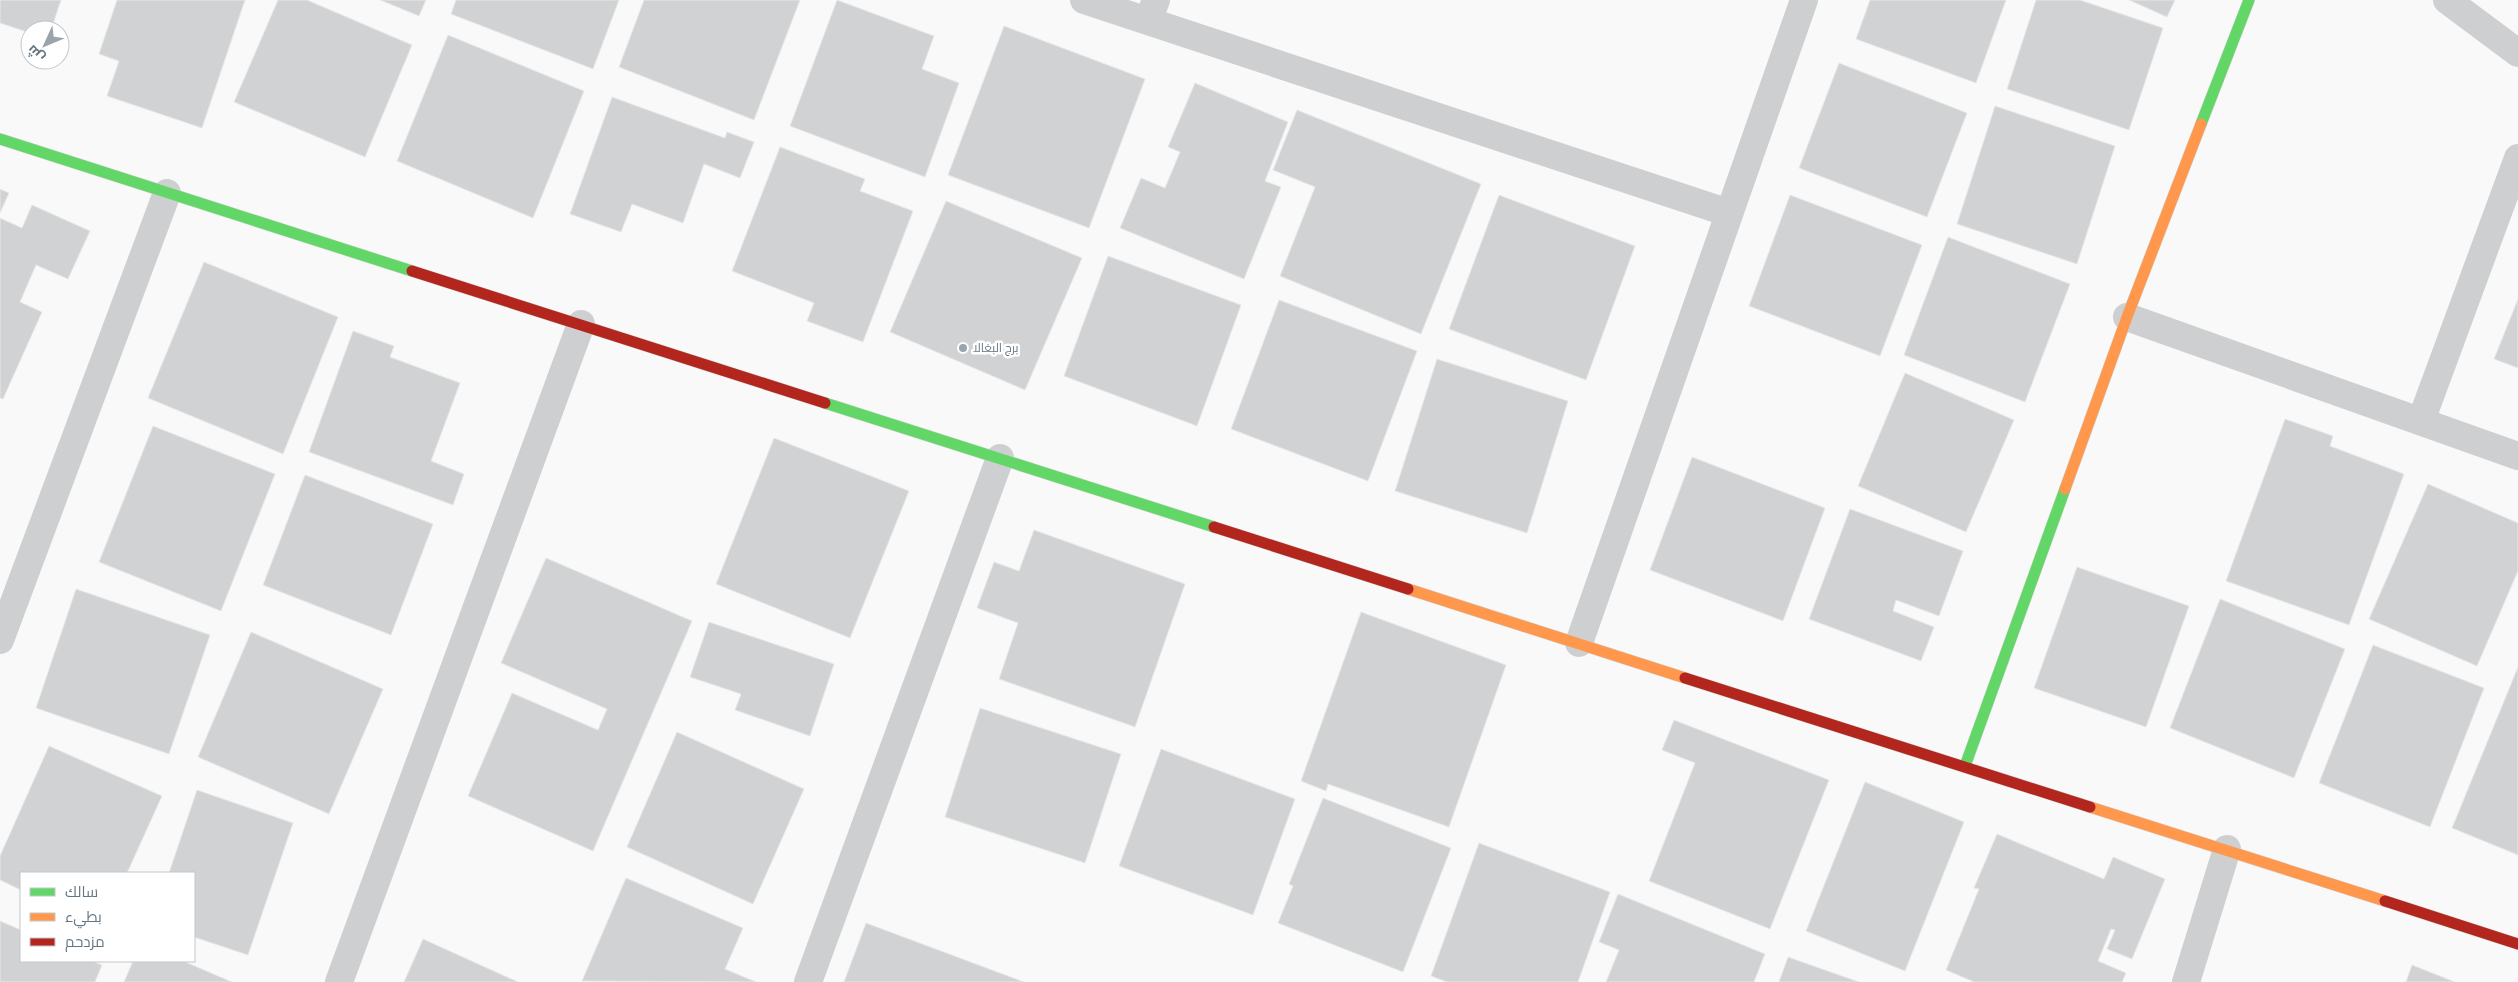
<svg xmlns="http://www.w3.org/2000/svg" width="2518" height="982" viewBox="0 0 2518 982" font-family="'Fira Sans Condensed',Cairo,sans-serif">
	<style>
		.building { fill: #d0d2d3; stroke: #e8e8e8 }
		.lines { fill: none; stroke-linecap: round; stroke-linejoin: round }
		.fast-casing { stroke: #d5d6d7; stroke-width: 12 }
		.slow-casing { stroke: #d5d6d7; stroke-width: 12 }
		.jam-casing { stroke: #d5d6d7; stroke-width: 12 }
		.street { stroke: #cecfd0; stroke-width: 28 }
		.fast { stroke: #63d668; stroke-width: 11 }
		.slow { stroke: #ff974d; stroke-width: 11 }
		.jam { stroke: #b3261e; stroke-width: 11 }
		.poi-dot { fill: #99a4ac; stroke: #fff; stroke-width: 2 }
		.labels { text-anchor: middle; stroke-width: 5; stroke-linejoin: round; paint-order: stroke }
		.poi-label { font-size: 12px; fill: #657683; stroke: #fff; text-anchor: start }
	</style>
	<rect width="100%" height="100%" fill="#f9f9f9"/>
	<path class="building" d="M0,0H61L51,30H30V33L0,23Z
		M117,0H245L202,128L107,96L119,61L99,54Z
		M278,0H307L412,45L365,157L234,102Z
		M380,0H426L419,16Z
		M456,0H619L593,69L451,14Z
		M644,0H800L754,120L619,67Z
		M837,0L934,36L922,69L959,83L925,177L790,126Z
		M1870,0H2006L1976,83L1856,39Z
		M2036,0H2080L2163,28L2129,130L2007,89Z
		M2129,0H2175L2167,17Z
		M1004,26L1145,79L1089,228L948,175Z
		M448,35L584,91L533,218L397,161Z
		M1839,63L1967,113L1927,217L1799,168Z
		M1195,83L1288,122L1265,181L1281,187L1244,279L1120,228L1141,178L1165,188L1180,152L1168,147Z
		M612,97L725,138L727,132L754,142L740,178L704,164L683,223L632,204L621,232L570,214Z
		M1995,106L2115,146L2077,264L1957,224Z
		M1297,110L1481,184L1421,334L1280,276L1315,187L1273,170Z
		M780,147L865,179L860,191L913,211L863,342L807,321L814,303L732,271Z
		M0,189L9,193L0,213Z
		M1499,195L1635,246L1586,380L1449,329Z
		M1790,195L1922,245L1880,356L1749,306Z
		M946,201L1082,258L1025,390L890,332Z
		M32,205L90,231L68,279L36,265L20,302L42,312L3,399L0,398V218L22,228Z
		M1948,237L2070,284L2025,402L1904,355Z
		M1108,256L1241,305L1197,426L1064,376Z
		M204,262L338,317L283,454L148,398Z
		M2518,299V368L2494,359Z
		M1279,300L1417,351L1368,481L1231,429Z
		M353,331L394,346L390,357L460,383L431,461L464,474L453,505L309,452Z
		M1437,359L1568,401L1527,533L1395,491Z
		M1905,373L2014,420L1966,532L1858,486Z
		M2285,419L2333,436L2330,446L2404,474L2349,625L2226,581Z
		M153,426L275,474L221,611L99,562Z
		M774,438L909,491L850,638L716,584Z
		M1692,457L1825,508L1783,621L1650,570Z
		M305,475L433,524L391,635L263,585Z
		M2428,484L2518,523V571L2477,666L2369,619Z
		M1850,509L1963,551L1939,616L1896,600L1893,611L1934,627L1921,661L1809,619Z
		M1034,530L1185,584L1135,727L999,679L1018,623L977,608L994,562L1019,571Z
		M546,558L692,621L593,851L468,796L512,693L598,730L607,709L501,663Z
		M2077,567L2189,606L2146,727L2034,688Z
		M76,589L210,635L169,754L36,708Z
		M2220,599L2345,649L2294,778L2170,728Z
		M1361,612L1506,665L1449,827L1328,784L1326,791L1301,781Z
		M709,622L834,664L810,736L735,710L741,694L690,677Z
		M251,632L383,689L329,814L198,757Z
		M2373,645L2484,688L2430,827L2319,783Z
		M2518,667V855L2452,828Z
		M980,708L1121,754L1085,863L945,817Z
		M1674,720L1829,780L1770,929L1649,881L1695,763L1662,750Z
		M677,732L804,789L753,904L627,847Z
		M49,746L162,796L127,873H21V890L0,880V856Z
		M1161,749L1295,799L1253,915L1119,866Z
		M1865,782L1964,822L1905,971L1806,931Z
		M197,790L293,823L248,955L194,937V873H169Z
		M1323,798L1451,848L1403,972L1278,923L1293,886L1289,884Z
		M1997,834L2104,879L2113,857L2165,879L2132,959L2107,949L2115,930L2111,929L2098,961L2126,973L2122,982H1974L1946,970L1979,889L1974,888Z
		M1479,843L1610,892L1578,982H1447L1431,976Z
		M626,878L743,928L725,969L756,982L582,981Z
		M1618,894L1765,954L1754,982H1606L1619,950L1599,942Z
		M0,921L21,930V961H92L102,965L95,982H0Z
		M866,923L1024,982H844Z
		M423,939L518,982H404Z
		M1788,957L1859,982H1779Z
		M133,961H183L232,982H124Z
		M2412,965L2455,982H2406Z"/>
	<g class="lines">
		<defs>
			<path id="fast" d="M2201,124L2249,0
				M0,139L412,271
				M825,403L1214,527
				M1965,766L2065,489"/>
			<path id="slow" d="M2065,489L2127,317L2201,124
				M1408,589L1685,678
				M2090,807L2385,901"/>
			<path id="jam" d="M412,271L825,403
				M1214,527L1408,589
				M1685,678L2090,807
				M2385,901L2518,944"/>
		</defs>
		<use href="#fast" class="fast-casing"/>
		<use href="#slow" class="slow-casing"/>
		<use href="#jam" class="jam-casing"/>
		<path class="street" d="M1084,0L1729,213
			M2447,0L2518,53
			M1148,21L1156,0
			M2127,317L2518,456
			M2421,421L2518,158
			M0,640L167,193
			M1579,643L1804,0
			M339,982L581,324
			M808,982L1000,458
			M2186,982L2227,849"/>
		<use href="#fast" class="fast"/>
		<use href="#slow" class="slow"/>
		<use href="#jam" class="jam"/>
	</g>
	<circle class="poi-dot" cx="963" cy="348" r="5"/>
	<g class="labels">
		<g class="poi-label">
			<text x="973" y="352">برج البغالا</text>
		</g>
	</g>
	<rect x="20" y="872" width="175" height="90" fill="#ffffff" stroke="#c1c8cd"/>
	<rect x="30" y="888" width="25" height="8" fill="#63d668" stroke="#c1c8cd"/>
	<text x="65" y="897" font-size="15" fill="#657683">سالك</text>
	<rect x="30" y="913" width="25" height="8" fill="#ff974d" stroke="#c1c8cd"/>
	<text x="65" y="922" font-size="15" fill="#657683">بطيء</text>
	<rect x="30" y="938" width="25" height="8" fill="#b3261e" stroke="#c1c8cd"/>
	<text x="65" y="947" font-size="15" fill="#657683">مزدحم</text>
	<g transform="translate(45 45) rotate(226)"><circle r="24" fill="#ffffff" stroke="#c1c8cd"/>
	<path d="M0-4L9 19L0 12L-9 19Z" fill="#99a4ac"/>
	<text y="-8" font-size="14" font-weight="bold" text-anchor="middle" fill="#657683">ش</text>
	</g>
</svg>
